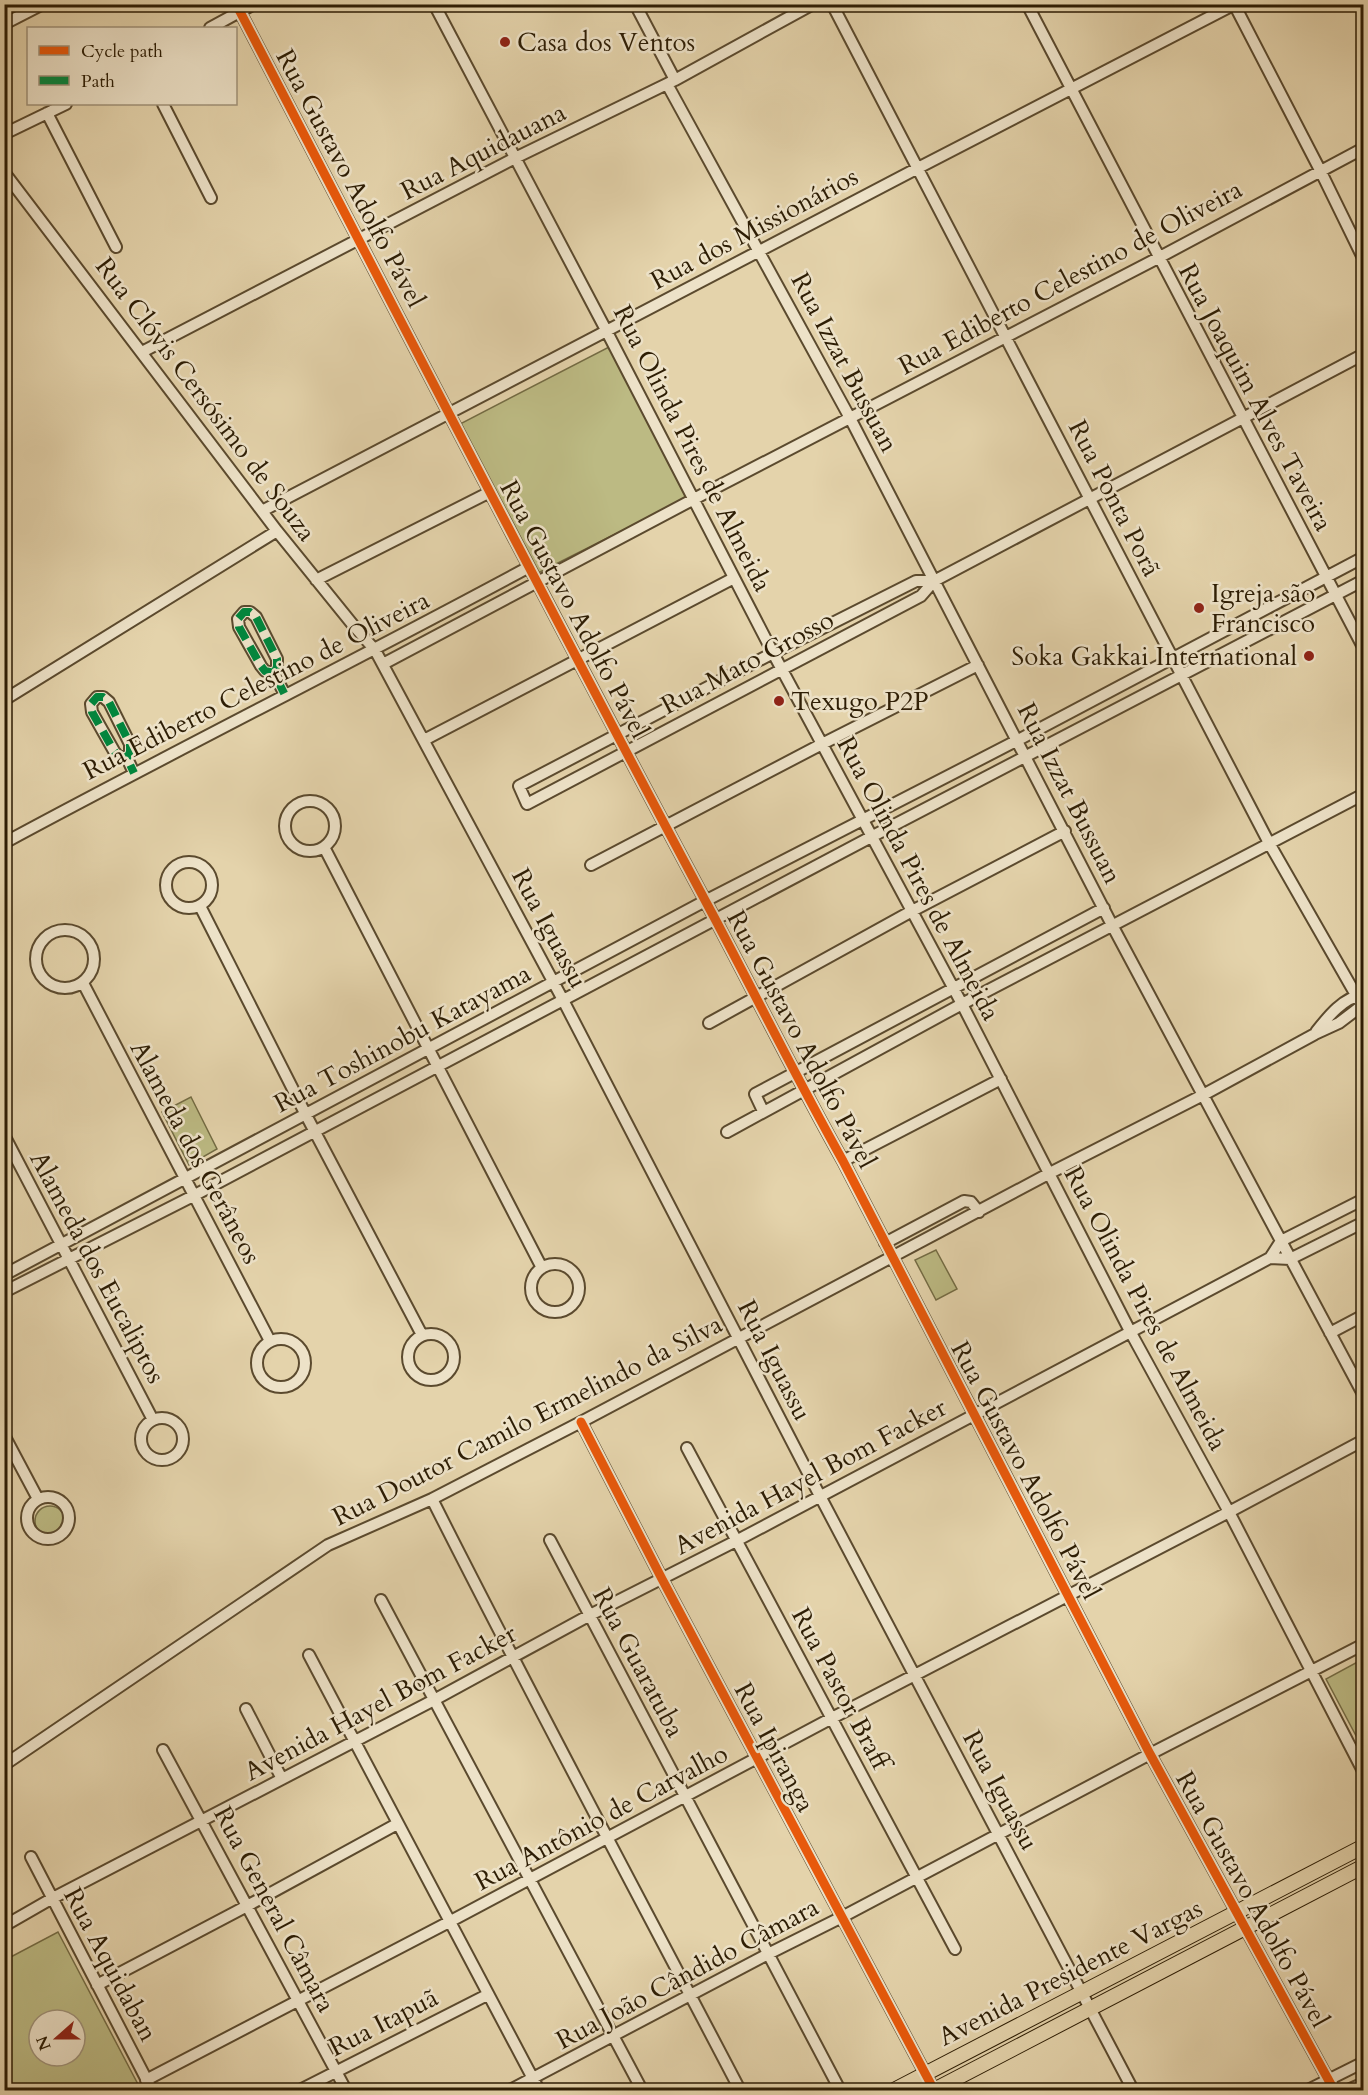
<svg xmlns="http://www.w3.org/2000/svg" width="1368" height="2095" viewBox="0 0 1368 2095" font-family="Cardo,serif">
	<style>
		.green { fill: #bcba83; stroke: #746c44; stroke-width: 1.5; fill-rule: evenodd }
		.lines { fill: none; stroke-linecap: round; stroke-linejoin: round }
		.minor-casing { stroke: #5b4a2e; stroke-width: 14 }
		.major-casing { stroke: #2d1d04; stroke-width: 16 }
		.minor { stroke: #ede2c8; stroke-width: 10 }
		.major { stroke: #e4d3ab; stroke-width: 14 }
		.quiet { stroke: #00873e; stroke-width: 8; stroke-dasharray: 15 8; stroke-linecap: butt }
		.cycleway-casing { stroke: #ede2c8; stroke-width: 13 }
		.cycleway { stroke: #e8590c; stroke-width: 9 }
		.poi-dot { fill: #8f2418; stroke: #ede2c8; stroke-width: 2 }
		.labels { text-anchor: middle; stroke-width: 5; stroke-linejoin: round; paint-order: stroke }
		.poi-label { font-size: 26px; fill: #2d1d04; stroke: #ede2c8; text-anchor: start }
		.street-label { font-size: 26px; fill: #2d1d04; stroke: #ede2c8 }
	</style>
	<rect width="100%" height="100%" fill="#e4d3ab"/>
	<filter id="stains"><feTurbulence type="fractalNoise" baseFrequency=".00333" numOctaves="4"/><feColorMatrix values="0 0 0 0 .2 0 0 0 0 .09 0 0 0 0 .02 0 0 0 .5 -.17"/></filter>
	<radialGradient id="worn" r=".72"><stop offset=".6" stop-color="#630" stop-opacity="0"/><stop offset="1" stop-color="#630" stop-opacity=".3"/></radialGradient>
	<path class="green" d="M609,347L687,498L538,573L460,424Z
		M191,1097L217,1149L189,1165L162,1112Z
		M936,1250L957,1289L936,1300L915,1260Z
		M35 1521a15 15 0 1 1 30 0a15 15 0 1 1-30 0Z
		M1363,1659V1749L1326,1679Z
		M58,1932L141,2090H5V1960ZM39,2020H75V2056H39Z"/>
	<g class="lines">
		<defs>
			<path id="minor" d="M236,4C395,309 552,615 714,917C757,998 798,1081 843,1161L1150,1754L1334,2090
				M434,4L606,330L773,653L962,1004L1131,1333L1229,1512L1364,1773
				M635,4L675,80
				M832,4L1269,843L1364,1009
				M1027,4L1364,649
				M1234,4L1320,170L1364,260
				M4,24L43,4
				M210,28L254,4
				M667,84L850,418L1112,925L1364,1396
				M163,104L211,198
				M47,113L116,247
				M4,134L66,104
				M4,172L277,531L353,625L375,650L563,1000L820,1496L1133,2090
				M142,352L515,158L675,80L813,4
				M262,511L918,168L1235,4
				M316,580L490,492
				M934,581H916L773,653L519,786L527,804L921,596L934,581L1364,354
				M383,664L711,490L1158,258L1364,148
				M274,673L277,667V659L256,617L250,612H244L238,619L239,627L261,666L265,671L274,673L285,695
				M4,700L277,531
				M424,740L734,578
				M127,758L130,752V744L109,702L103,697H97L91,704L92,712L114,751L118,756L127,758L134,773
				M285 826a25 25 0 1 1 50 0a25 25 0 1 1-50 0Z
				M4,843C178,749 355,661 529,567
				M324,847L542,1268
				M166 885a23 23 0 1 1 46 0a23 23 0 1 1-46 0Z
				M591,865L822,744L978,665
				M200,906L306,1115L422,1335
				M36 959a29 29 0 1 1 58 0a29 29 0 1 1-58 0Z
				M83,983L270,1341
				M709,1023L912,911L1065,831
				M1316,1032C1327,1018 1343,997 1363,995
				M763,1111L755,1094L1104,908
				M727,1132L962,1004L1364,794
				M4,1135L153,1420
				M843,1161L1001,1079
				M1281,1241L1364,1199
				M885,1243L964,1201L971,1202L979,1212
				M1270,1258L1290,1259L1364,1222
				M531 1288a24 24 0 1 1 48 0a24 24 0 1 1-48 0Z
				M4,1275L705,901L1018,740L1364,557
				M4,1292L193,1196L871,837L1364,580
				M1330,1333L1364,1315
				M408 1357a23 23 0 1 1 46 0a23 23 0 1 1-46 0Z
				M257 1363a24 24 0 1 1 48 0a24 24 0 1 1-48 0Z
				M141 1439a21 21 0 1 1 42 0a21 21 0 1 1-42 0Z
				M581,1422L662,1579L934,2090
				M4,1435L38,1499
				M687,1448L955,1949
				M27 1518a21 21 0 1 1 42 0a21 21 0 1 1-42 0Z
				M432,1499C532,1698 637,1893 740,2090
				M550,1540L840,2090
				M381,1600L642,2090
				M309,1655L539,2090
				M246,1709L282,1779
				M163,1750L346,2090
				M4,1765L328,1545L432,1499L581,1422L1050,1173L1203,1095L1315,1034L1339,1023L1364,1004
				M31,1857L152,2090
				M4,1926L51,1899L434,1700L590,1615L736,1541L1270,1258L1281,1241
				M97,1985L247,1906L397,1824
				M146,2080L449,1922L832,1718L1229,1512L1364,1440
				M300,2090L487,1995
				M510,2090L768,1954L842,1917L1150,1754L1364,1644
				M1308,2090L1364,2062
				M1348,2090L1364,2083"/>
			<path id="major" d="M894,2090L1364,1846
				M934,2090L1364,1866"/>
		</defs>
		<use href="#minor" class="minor-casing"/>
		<use href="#major" class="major-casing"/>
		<use href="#minor" class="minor"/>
		<use href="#major" class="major"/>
		<path class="quiet" d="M274,673L277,667V659L256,617L250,612H244L238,619L239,627L261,666L265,671L274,673L285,695
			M127,758L130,752V744L109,702L103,697H97L91,704L92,712L114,751L118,756L127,758L134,773"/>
		<defs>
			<path id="cycleway" d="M236,4C395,309 552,615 714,917C757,998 798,1081 843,1161L1150,1754L1334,2090
				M581,1422L662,1579L934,2090"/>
		</defs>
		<use href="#cycleway" class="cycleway-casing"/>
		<use href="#cycleway" class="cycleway"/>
	</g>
	<g class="poi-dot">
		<circle cx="505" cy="42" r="6"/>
		<circle cx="1199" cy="608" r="6"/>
		<circle cx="1309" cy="656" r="6"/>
		<circle cx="779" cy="701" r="6"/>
	</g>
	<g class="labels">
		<g class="poi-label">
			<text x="517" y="51">Casa dos Ventos</text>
			<text x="1211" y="602">Igreja são<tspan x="1211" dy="30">Francisco</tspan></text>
			<text x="1297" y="665" text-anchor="end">Soka Gakkai International</text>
			<text x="791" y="710">Texugo P2P</text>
		</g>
		<g class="street-label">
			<text transform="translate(483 151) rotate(-27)" y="9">Rua Aquidauana</text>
			<text transform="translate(351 178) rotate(62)" y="9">Rua Gustavo Adolfo Pável</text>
			<text transform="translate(754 228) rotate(-28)" y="9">Rua dos Missionários</text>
			<text transform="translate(1070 277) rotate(-28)" y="9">Rua Ediberto Celestino de Oliveira</text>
			<text transform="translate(845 362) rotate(62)" y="9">Rua Izzat Bussuan</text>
			<text transform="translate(1256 397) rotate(62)" y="9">Rua Joaquim Alves Taveira</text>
			<text transform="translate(206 399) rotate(53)" y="9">Rua Clóvis Cersósimo de Souza</text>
			<text transform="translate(693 448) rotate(63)" y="9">Rua Olinda Pires de Almeida</text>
			<text transform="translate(1115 498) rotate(63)" y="9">Rua Ponta Porã</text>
			<text transform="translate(575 609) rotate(62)" y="9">Rua Gustavo Adolfo Pável</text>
			<text transform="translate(747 662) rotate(-28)" y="9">Rua Mato Grosso</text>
			<text transform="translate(256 685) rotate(-27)" y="9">Rua Ediberto Celestino de Oliveira</text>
			<text transform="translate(1070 793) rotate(63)" y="9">Rua Izzat Bussuan</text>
			<text transform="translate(919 878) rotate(62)" y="9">Rua Olinda Pires de Almeida</text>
			<text transform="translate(550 928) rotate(62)" y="9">Rua Iguassu</text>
			<text transform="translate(402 1038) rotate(-28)" y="9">Rua Toshinobu Katayama</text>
			<text transform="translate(802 1039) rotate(62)" y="9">Rua Gustavo Adolfo Pável</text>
			<text transform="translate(196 1152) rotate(62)" y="9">Alameda dos Gerâneos</text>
			<text transform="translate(98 1267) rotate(62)" y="9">Alameda dos Eucaliptos</text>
			<text transform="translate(1146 1308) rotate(62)" y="9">Rua Olinda Pires de Almeida</text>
			<text transform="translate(775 1360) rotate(63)" y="9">Rua Iguassu</text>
			<text transform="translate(527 1420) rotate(-27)" y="9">Rua Doutor Camilo Ermelindo da Silva</text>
			<text transform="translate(1026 1470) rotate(62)" y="9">Rua Gustavo Adolfo Pável</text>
			<text transform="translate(810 1476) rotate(-28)" y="9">Avenida Hayel Bom Facker</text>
			<text transform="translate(639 1662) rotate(62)" y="9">Rua Guaratuba</text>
			<text transform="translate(841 1688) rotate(62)" y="9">Rua Pastor Braff</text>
			<text transform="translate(380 1702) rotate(-28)" y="9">Avenida Hayel Bom Facker</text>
			<text transform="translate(775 1747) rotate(62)" y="9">Rua Ipiranga</text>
			<text transform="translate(1001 1790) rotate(62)" y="9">Rua Iguassu</text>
			<text transform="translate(601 1817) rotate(-28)" y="9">Rua Antônio de Carvalho</text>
			<text transform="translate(1253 1899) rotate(61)" y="9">Rua Gustavo Adolfo Pável</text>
			<text transform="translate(275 1909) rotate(62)" y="9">Rua General Câmara</text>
			<text transform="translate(111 1964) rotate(62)" y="9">Rua Aquidaban</text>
			<text transform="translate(1070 1972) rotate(-27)" y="9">Avenida Presidente Vargas</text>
			<text transform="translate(687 1973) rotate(-28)" y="9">Rua João Cândido Câmara</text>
			<text transform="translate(383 2022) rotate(-27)" y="9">Rua Itapuã</text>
		</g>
	</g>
	<rect width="1368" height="2095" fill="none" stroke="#e4d3ab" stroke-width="24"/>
	<rect x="6" y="6" width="1356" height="2083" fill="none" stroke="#2d1d04" stroke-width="3"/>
	<rect x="12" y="12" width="1344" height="2071" fill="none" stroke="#2d1d04" stroke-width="1.5"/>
	<rect x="27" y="27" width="210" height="78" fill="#ede2c8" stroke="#a0937a" stroke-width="1.5"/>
	<rect x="39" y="46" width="30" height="9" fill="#e8590c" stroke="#a0937a" stroke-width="1.5"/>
	<text x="81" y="57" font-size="18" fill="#2d1d04">Cycle path</text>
	<rect x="39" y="76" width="30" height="9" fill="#00873e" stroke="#a0937a" stroke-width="1.5"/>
	<text x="81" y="87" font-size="18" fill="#2d1d04">Path</text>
	<g transform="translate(57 2038) rotate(249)"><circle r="28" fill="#ede2c8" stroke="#a0937a" stroke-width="1.5"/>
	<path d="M0-4.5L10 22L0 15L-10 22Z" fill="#8f2418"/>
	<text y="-9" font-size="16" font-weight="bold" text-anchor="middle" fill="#2d1d04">N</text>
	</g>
	<rect width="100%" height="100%" filter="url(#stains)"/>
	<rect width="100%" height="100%" fill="url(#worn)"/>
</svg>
